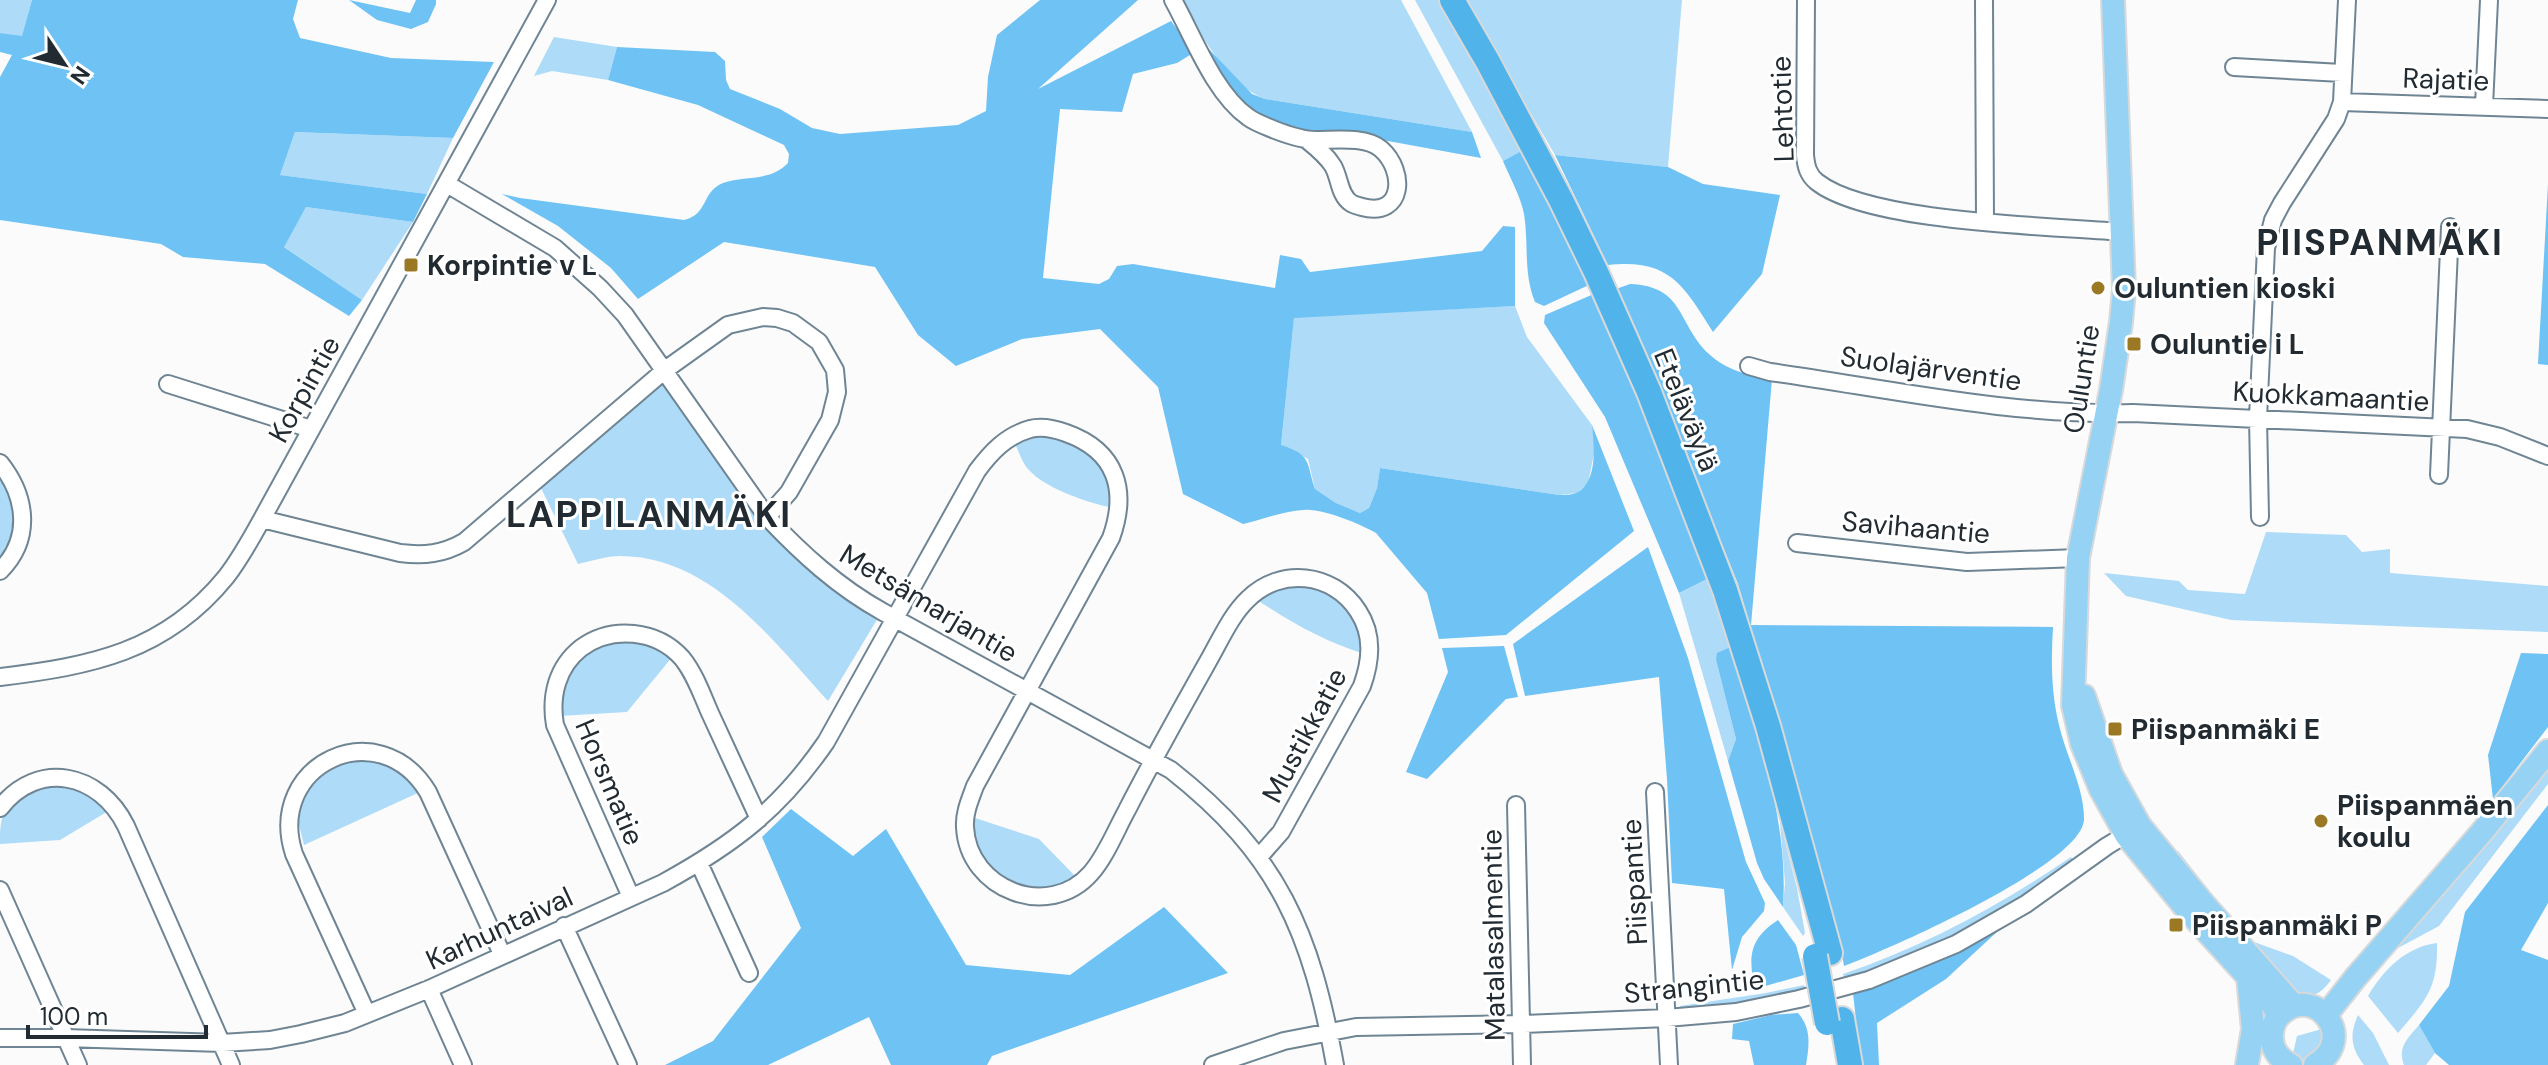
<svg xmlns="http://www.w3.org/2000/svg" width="2548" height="1065" viewBox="0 0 2548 1065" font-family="'DM Sans',sans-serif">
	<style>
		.green { fill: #addbf8 }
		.forest { fill: #6ec2f4 }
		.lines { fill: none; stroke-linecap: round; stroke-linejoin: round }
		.minor-casing { stroke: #6f8594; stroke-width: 20 }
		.major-casing { stroke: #d7d9da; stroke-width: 26 }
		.highway-casing { stroke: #d7d9da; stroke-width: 28 }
		.minor { stroke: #fff; stroke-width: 16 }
		.major { stroke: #96d2f3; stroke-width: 22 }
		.highway { stroke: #50b4eb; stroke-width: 24 }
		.highway-bridge-casing { stroke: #d7d9da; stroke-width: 28; stroke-linecap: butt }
		.highway-bridge { stroke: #50b4eb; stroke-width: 24 }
		.poi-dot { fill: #9b7924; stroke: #fff; stroke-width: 3 }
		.labels { text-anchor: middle; stroke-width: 6; stroke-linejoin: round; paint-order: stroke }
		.street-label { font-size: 28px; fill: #222b31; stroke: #fff }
		.poi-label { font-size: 28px; font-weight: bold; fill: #222b31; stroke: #fff; text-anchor: start }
		.district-label { font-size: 36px; font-weight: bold; letter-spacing: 2px; fill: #222b31; stroke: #fff }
	</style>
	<rect width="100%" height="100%" fill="#fbfbfb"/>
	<path class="green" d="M0,0H32L22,37L0,33Z
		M1180,0H1401L1472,132L1265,99C1230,87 1199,32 1180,0Z
		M1415,0H1441L1525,149L1503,161Z
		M1465,0H1682L1668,167L1555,155Z
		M554,37L617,47L608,80L552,71L534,76Z
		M295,132L453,138L427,194L280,175Z
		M306,207L413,222L362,300L283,246Z
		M1515,306L1527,337L1592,425L1595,449L1588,483L1577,493L1559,495L1380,468L1377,488L1369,508L1360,513L1336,503L1315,489L1308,459L1281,445L1294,317Z
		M658,383L668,387L765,523L878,618L828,701C773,641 711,556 620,556C607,556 591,561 578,564L540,486Z
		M1046,433L1088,450L1108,474L1115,508C1093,505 1044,488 1029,470C1022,463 1019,451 1014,442Z
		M0,470L9,482L20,528L0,566Z
		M2266,532L2346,535L2362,552L2390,549V573L2548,586V632L2231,620L2126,596L2104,573L2179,581L2188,590L2245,594Z
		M1709,578L1733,646L1716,660L1736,739L1728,761L1679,593Z
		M1283,583L1324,587L1355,612L1364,654C1323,641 1288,621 1253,597Z
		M637,639L673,656L627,712L559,716L561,686L566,675L584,653L609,641Z
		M364,755L399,768L420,792L304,845L298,821L304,797L314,781L328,768Z
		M2548,765V784L2439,926L2398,948L2395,943Z
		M39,785L78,787L110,810L60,840L0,844C0,803 8,807 39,785Z
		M972,817L1039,839L1078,879C1065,884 1050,892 1035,890C996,886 972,854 972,817Z
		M1780,822L1797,888L1805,933L1803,936L1783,907L1785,883Z
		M2178,851L2237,926L2254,942L2293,956L2331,980C2320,995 2312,999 2295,991L2171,854Z
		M2071,857L2074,862C1998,915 1932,950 1845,981L1843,974C1925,946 1999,906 2071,857Z
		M2437,943C2438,989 2426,1000 2398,1033L2368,996C2384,969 2406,947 2437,943Z
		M1804,985L1806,991L1734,1005L1681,1009L1680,1006L1766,993Z
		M2358,1015L2373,1033L2389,1065H2364C2351,1048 2349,1035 2358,1015Z
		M2419,1025L2435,1053L2426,1065H2404C2397,1047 2408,1038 2419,1025Z
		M2322,1029L2323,1045L2306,1060L2292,1058L2297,1036Z"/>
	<path class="forest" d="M32,0H298L293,19L300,38L391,58L494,62L453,138L295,132L280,175L427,194L413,222L306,207L284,247L362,300L349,316L265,264L183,257L161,244L0,220V77L12,55L0,52V33L22,36Z
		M349,0L410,13L416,0H436V4L428,22L411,29L377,20Z
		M1040,0H1138L1038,89L1171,21L1190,46V55L1177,63L1133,74L1122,112L1060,109L1043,278L1099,284L1109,279L1117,266L1133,264L1275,288L1280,255L1301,259L1310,272L1482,251L1503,226L1515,227V306L1294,318L1281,445C1312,455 1306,462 1315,489L1336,503L1360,513L1369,508L1377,488L1380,468L1559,495C1565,495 1573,495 1578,492C1598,480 1594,445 1592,425L1634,531L1506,635L1439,639L1427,593L1376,533C1360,524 1322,508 1304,510C1284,511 1263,519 1243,524L1183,494L1158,387L1100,329L1022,339L956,366L918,335L875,267L724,242L638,299L611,268L558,226L502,194L520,198L684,220C709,214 701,192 723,183C746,175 770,182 788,163L789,154L784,145L698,105L608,80L617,47L715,52L725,61L726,80L730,89L780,109L812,128L840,134L958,125L986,111L988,77L997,35Z
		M1207,47L1252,94L1265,99L1472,132L1481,158L1377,139L1306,134L1260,118L1244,107L1221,81Z
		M1525,149L1591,284L1544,306L1535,302C1523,273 1529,244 1524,214C1521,197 1510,178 1503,161Z
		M1555,155L1668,167L1703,184L1780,195L1762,274L1713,332C1684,286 1670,258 1608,265Z
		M2548,184V365L2538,364Z
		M1630,284C1685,286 1677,324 1709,354C1727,371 1749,375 1772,379L1751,625L2053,627C2051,660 2051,692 2059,725C2066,756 2084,787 2084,819C2084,864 1885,951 1844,966L1841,949L1829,913L1806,816L1738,584L1658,385L1616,289Z
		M1596,293L1634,380L1709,578L1679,593L1605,417L1544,323L1545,315Z
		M1648,547L1688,658L1746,862L1765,903L1764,911L1742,937L1732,970L1724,889L1672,883L1667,779L1659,677L1525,696L1513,644Z
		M1504,646L1518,697L1506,699L1427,779L1406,772L1448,672L1442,648Z
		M1733,646C1756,731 1789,818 1783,907L1764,879L1757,863L1728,761L1736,739L1716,660L1717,653Z
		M2521,653L2548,654V727L2493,799L2488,755Z
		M2548,805V903L2521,950L2548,960V1065H2449L2435,1053L2419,1025L2449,986L2465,912Z
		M791,809L853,856L886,829L966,965L1070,975L1164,907L1228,973L992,1056L987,1065H891L869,1017L768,1065H665L713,1041L801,928L762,837Z
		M1778,920L1796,945L1804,975L1755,989C1748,957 1749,939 1778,920Z
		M1998,931L1946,979L1877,1023L1879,1065H1861L1853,993L1915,971Z
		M1798,1013C1812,1029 1809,1046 1806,1065H1754L1749,1041L1732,1039L1733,1024L1771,1015Z"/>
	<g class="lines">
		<defs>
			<path id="minor" d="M1173,0C1193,36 1214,93 1248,117C1256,123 1266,126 1275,130C1288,135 1302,140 1316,140C1336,140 1366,136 1381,149C1406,171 1404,218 1362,207C1359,206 1354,205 1351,203C1339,195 1340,178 1333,166C1326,155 1317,148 1307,140
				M1806,0L1805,155C1806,166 1808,175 1817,182C1869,223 2052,226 2122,232
				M1984,0L1985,221
				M2234,67L2342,73
				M2342,102L2548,109
				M2484,106L2489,0
				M447,184L555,248L600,288L625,315L767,517C802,554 838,587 883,612L1171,770C1279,855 1311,932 1335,1065
				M1749,366L1770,372C1890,389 2012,416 2133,413L2467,429L2500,437L2548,456
				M168,384L311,429
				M0,463C27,497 32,539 0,571
				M2439,475L2450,227
				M2260,517L2258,418L2266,248L2273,220L2282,203L2336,119L2342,102L2347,0
				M262,519L400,553C424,556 443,554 464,542L665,370L728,325L763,317L777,318L793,323L819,342L835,370L837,392L830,420L789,492L767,517
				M1797,543L1967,562L2078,558
				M0,677C91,666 165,652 226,577C240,559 251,539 262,519L547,0
				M1655,792L1669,1065
				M1516,805L1522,1065
				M0,808C38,759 100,773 126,826L231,1065
				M699,863L749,973
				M0,890L78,1065
				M631,897L555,725C550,696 557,667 581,648C612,625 657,630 682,658C695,674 702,695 710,713C726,748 743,784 759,819
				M564,926L628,1065
				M429,989L463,1065
				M367,1014L294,854C265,764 379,711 428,792L502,954
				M0,1038H65L222,1043L270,1040L301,1034L345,1023L429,989L663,883C734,844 780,809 826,742L977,471C991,452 1006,436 1030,429C1042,426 1055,429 1066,433C1117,451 1128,491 1111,538L975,786C970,800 964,813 965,827C968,890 1049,921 1091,873C1106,856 1116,830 1127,810C1152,761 1179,713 1206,665C1219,643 1230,616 1248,599C1280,567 1333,572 1358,611C1374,635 1371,661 1362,686L1281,832L1259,857
				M1213,1065L1284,1041L1356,1027L1522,1024L1667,1018L1736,1012L1799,999L1869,980L1956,944L2026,904L2107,846L2135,829"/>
			<path id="major" d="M2113,0L2124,290L2121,322L2111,390L2078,558L2073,705L2082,744L2101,790L2126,835L2188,911L2270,1001L2279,1016
				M2084,696L2111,774L2140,826L2203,903L2294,1006
				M2326,1015L2356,977L2481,833L2548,751
				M2247,1065L2253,1029L2248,977
				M2291,1065C2279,1059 2271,1049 2272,1035C2272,1026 2276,1018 2282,1013C2316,984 2359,1039 2315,1065"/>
			<path id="highway" d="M1452,0L1488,62L1561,200L1596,272L1649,392L1725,590L1768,726L1830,953
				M1842,1019L1850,1065"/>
		</defs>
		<use href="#minor" class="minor-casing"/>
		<use href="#major" class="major-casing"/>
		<use href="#highway" class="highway-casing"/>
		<use href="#minor" class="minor"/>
		<use href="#major" class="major"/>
		<use href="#highway" class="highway"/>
		<defs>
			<path id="highway-bridge" d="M1815,956L1827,1023"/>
		</defs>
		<use href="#highway-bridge" class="highway-bridge-casing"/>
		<use href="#highway-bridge" class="highway-bridge"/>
	</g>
	<g class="poi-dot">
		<rect x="403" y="257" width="16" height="16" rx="4"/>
		<circle cx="2098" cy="288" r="8"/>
		<rect x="2126" y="336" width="16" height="16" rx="4"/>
		<rect x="2107" y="721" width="16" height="16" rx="4"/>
		<circle cx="2321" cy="821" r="8"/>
		<rect x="2168" y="917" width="16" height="16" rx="4"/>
	</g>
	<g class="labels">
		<g class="street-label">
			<text transform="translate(2446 79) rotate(2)" y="10">Rajatie</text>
			<text transform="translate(1782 109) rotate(-92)" y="10">Lehtotie</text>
			<text transform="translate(1931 368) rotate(8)" y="10">Suolajärventie</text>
			<text transform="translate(2081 379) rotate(-81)" y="10">Ouluntie</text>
			<text transform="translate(304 389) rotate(-61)" y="10">Korpintie</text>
			<text transform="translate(2331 396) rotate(3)" y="10">Kuokkamaantie</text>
			<text transform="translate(1687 410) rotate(68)" y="10">Eteläväylä</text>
			<text transform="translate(1916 527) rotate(5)" y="10">Savihaantie</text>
			<text transform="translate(929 603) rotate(31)" y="10">Metsämarjantie</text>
			<text transform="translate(1304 735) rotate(-62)" y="10">Mustikkatie</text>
			<text transform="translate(610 782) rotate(67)" y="10">Horsmatie</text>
			<text transform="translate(1634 882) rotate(-93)" y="10">Piispantie</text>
			<text transform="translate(499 928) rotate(-25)" y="10">Karhuntaival</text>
			<text transform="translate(1493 935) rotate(-91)" y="10">Matalasalmentie</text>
			<text transform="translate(1694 986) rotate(-6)" y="10">Strangintie</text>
		</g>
		<g class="poi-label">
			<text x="427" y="275">Korpintie v L</text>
			<text x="2114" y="298">Ouluntien kioski</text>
			<text x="2150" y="354">Ouluntie i L</text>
			<text x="2131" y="739">Piispanmäki E</text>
			<text x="2337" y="815">Piispanmäen<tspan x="2337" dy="32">koulu</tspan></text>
			<text x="2192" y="935">Piispanmäki P</text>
		</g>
		<g class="district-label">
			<text x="2380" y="255">PIISPANMÄKI</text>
			<text x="649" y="527">LAPPILANMÄKI</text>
		</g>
	</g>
	<g transform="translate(64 64) rotate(125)" stroke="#ffffff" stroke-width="6" paint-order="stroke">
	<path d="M0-6L14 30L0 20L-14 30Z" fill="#222b31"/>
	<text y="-12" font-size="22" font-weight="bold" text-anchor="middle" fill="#222b31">N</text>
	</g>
	<path d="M28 1025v12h178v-12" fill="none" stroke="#222b31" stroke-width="4"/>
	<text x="40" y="1025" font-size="24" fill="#222b31" stroke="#ffffff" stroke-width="6" paint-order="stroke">100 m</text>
</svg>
